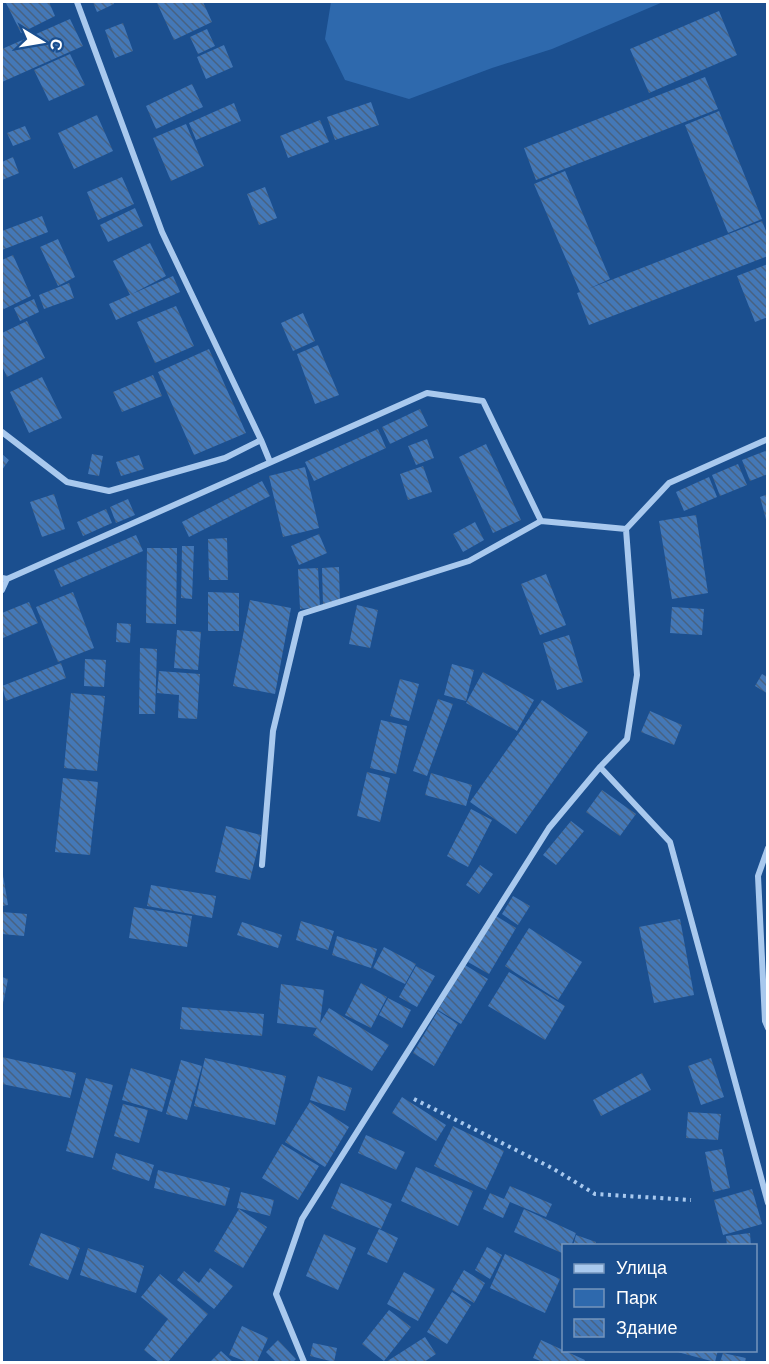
<svg xmlns="http://www.w3.org/2000/svg" width="769" height="1364" viewBox="0 0 769 1364" font-family="'DM Sans',sans-serif">
	<style>
		.park { fill: #2e69ad }
		.building { fill: url(#building-back-hatch) }
		.lines { fill: none; stroke-linecap: round; stroke-linejoin: round }
		.path { stroke: #a9c9ee; stroke-width: 4; stroke-dasharray: 3 4.5; stroke-linecap: butt }
		.street { stroke: #a9c9ee; stroke-width: 6 }
	</style>
	<defs>
		<pattern id="building-back-hatch" width="6" height="6" patternUnits="userSpaceOnUse" patternTransform="scale(1.5)"><rect width="6" height="6" fill="#4478b7"/><path d="M-1 5l2 2M0 0l6 6M5-1l2 2" fill="none" stroke="#486282"/></pattern>
	</defs>
	<rect width="100%" height="100%" fill="#1b4f8f"/>
	<path class="park" d="M331,2H663L552,49L492,68L409,99L345,80L325,39Z"/>
	<path class="building" d="M10,2H49L55,16L21,33L6,3Z
		M93,2H113L114,4L97,12Z
		M161,2H203L212,22L174,40L157,3Z
		M719,11L737,55L649,93L630,49Z
		M70,19L83,46L2,82V49Z
		M123,23L133,51L115,58L105,30Z
		M207,29L215,46L198,54L190,37Z
		M224,45L233,67L206,79L197,57Z
		M70,54L85,85L49,101L34,70Z
		M705,77L718,109L536,180L524,148Z
		M192,84L203,107L156,129L146,106Z
		M371,102L379,125L335,140L327,117Z
		M234,103L241,121L196,140L189,123Z
		M719,111L762,219L728,233L685,125Z
		M97,115L113,151L74,169L58,133Z
		M320,120L329,142L288,158L280,136Z
		M186,124L204,166L171,181L153,138Z
		M25,126L31,139L13,146L7,133Z
		M13,157L19,173L2,180V162Z
		M565,171L610,279L588,289L762,221L768,236V256L589,325L577,293L580,292L534,184Z
		M122,177L134,204L98,220L87,192Z
		M265,187L277,218L259,225L247,194Z
		M135,208L143,226L108,242L100,225Z
		M42,216L48,232L2,250V231Z
		M58,239L75,277L58,286L40,247Z
		M150,243L166,276L130,295L113,261Z
		M13,255L31,296L2,310V260Z
		M768,264V317L755,322L737,276Z
		M173,276L180,292L116,320L109,304Z
		M69,283L74,298L44,309L39,295Z
		M34,299L39,312L20,321L14,308Z
		M176,306L194,346L155,363L137,322Z
		M303,313L315,341L293,351L281,323Z
		M27,321L45,358L7,377L2,366V333Z
		M318,345L339,395L315,404L297,354Z
		M209,349L246,433L194,455L158,372Z
		M153,375L162,396L122,412L113,392Z
		M42,377L62,418L29,433L10,392Z
		M420,409L428,426L390,444L382,427Z
		M378,429L386,448L314,481L305,462Z
		M427,439L434,458L416,465L408,446Z
		M486,444L521,520L493,533L459,457Z
		M768,450V474L750,481L742,460Z
		M2,454L9,460L2,470Z
		M92,454L103,456L99,476L88,474Z
		M139,455L144,469L121,476L116,462Z
		M738,464L747,485L720,496L712,475Z
		M423,466L432,492L408,500L400,474Z
		M305,467L319,528L283,537L269,476Z
		M709,477L717,497L684,511L676,492Z
		M262,481L270,496L189,537L182,522Z
		M54,494L65,529L42,537L30,502Z
		M768,494V522L767,523L760,497Z
		M128,499L135,515L116,523L110,507Z
		M106,509L112,523L83,536L77,522Z
		M696,515L708,593L672,599L659,521Z
		M475,522L484,540L463,552L453,534Z
		M319,534L327,553L299,565L291,546Z
		M136,535L143,551L61,587L54,570Z
		M227,538L228,580H209L208,539Z
		M182,546H194L192,599L181,598Z
		M147,548H177L176,624L146,623Z
		M339,567L340,605H323L322,568Z
		M318,568L320,607L300,609L298,569Z
		M546,574L566,625L540,635L521,584Z
		M73,592L94,648L58,662L36,607Z
		M208,592L239,593V631H208Z
		M250,600L291,608L275,694L233,686Z
		M29,602L38,623L3,638L2,613Z
		M357,605L378,610L370,648L349,644Z
		M672,607L704,609L702,635L670,633Z
		M117,623L131,624L130,643L116,642Z
		M177,630L201,632L198,670L174,668Z
		M569,635L583,682L557,690L543,643Z
		M140,648L157,649L155,714H139Z
		M85,659L106,660L104,687L84,686Z
		M61,663L66,678L6,701L2,686Z
		M452,664L474,670L466,701L444,695Z
		M159,671L200,674L197,719L178,718L179,695L157,693Z
		M483,672L534,700L517,731L466,703Z
		M762,674L768,677V694L755,686Z
		M400,679L419,684L409,721L390,716Z
		M71,693L105,696L97,771L64,768Z
		M438,699L453,704L427,776L413,771Z
		M542,700L588,732L516,834L470,802Z
		M650,711L682,725L674,745L641,732Z
		M381,720L407,726L396,774L370,768Z
		M367,772L390,778L380,822L357,816Z
		M431,773L472,785L466,806L425,795Z
		M63,778L98,782L90,855L55,852Z
		M602,790L636,814L620,836L586,812Z
		M471,809L492,820L468,867L447,856Z
		M571,821L584,831L556,865L543,855Z
		M226,826L261,835L250,880L215,872Z
		M480,865L493,874L479,894L466,885Z
		M2,875H3L8,905L2,906Z
		M151,885L216,896L212,918L147,906Z
		M513,896L530,906L518,925L502,914Z
		M134,907L192,916L187,947L129,938Z
		M2,912L27,914L24,936L2,934Z
		M496,916L516,928L489,974L468,962Z
		M680,919L694,995L654,1003L639,927Z
		M301,921L334,931L328,950L296,940Z
		M242,922L282,935L278,948L237,935Z
		M529,928L582,962L558,1000L505,966Z
		M337,936L377,949L371,968L332,955Z
		M384,947L416,964L405,984L373,968Z
		M465,965L488,979L461,1024L438,1010Z
		M416,966L435,976L417,1007L399,997Z
		M509,972L565,1006L545,1040L488,1006Z
		M2,977L8,979L3,1004H2Z
		M361,983L387,997L371,1028L345,1015Z
		M281,984L324,990L320,1023L329,1008L389,1045L372,1071L313,1035L317,1028L277,1023Z
		M388,998L411,1010L402,1028L379,1015Z
		M182,1007L264,1014L262,1036L180,1029Z
		M438,1011L458,1024L434,1066L413,1053Z
		M2,1057L76,1073L70,1098L2,1084Z
		M205,1058L286,1076L275,1125L194,1106Z
		M711,1058L724,1097L701,1105L688,1066Z
		M181,1060L202,1066L187,1120L166,1114Z
		M131,1068L171,1080L162,1112L122,1100Z
		M642,1073L651,1090L601,1116L593,1100Z
		M318,1076L352,1088L345,1111L310,1100Z
		M86,1078L113,1085L93,1158L66,1151Z
		M402,1097L446,1125L436,1141L392,1113Z
		M310,1102L349,1127L325,1167L285,1142Z
		M123,1104L148,1110L139,1143L114,1136Z
		M688,1112L721,1114L718,1140L686,1138Z
		M453,1126L504,1151L486,1190L434,1166Z
		M366,1135L405,1152L396,1170L358,1153Z
		M282,1144L319,1166L298,1200L262,1178Z
		M722,1149L730,1188L713,1192L705,1152Z
		M116,1153L154,1165L149,1181L112,1169Z
		M416,1167L473,1191L458,1226L401,1201Z
		M158,1170L230,1188L225,1206L154,1188Z
		M341,1183L392,1204L381,1229L331,1208Z
		M510,1186L552,1204L546,1217L510,1202L503,1218L483,1209L490,1193L504,1199Z
		M752,1189L762,1224L723,1235L714,1200Z
		M241,1192L274,1200L270,1216L237,1208Z
		M239,1209L267,1227L243,1268L214,1251Z
		M524,1209L576,1233L571,1246H564V1254L514,1232Z
		M379,1229L398,1238L387,1263L367,1254Z
		M41,1233L80,1248L68,1280L29,1265Z
		M750,1233L751,1246H727L726,1236Z
		M324,1234L356,1248L338,1290L306,1276Z
		M576,1235L596,1242L595,1246H573Z
		M487,1247L502,1255L490,1279L475,1270Z
		M88,1248L144,1266L136,1293L80,1275Z
		M505,1254L560,1279L545,1313L490,1288Z
		M210,1268L233,1286L214,1309L177,1280L184,1271L199,1283Z
		M464,1270L485,1283L474,1303L452,1290Z
		M404,1272L435,1289L418,1321L387,1304Z
		M160,1274L208,1314L168,1362H159L144,1350L168,1319L141,1297Z
		M452,1292L471,1305L447,1344L427,1332Z
		M389,1310L411,1327L384,1361L362,1344Z
		M242,1326L268,1338L257,1362H247L229,1355Z
		M425,1337L436,1354L424,1362H386Z
		M278,1340L296,1359L293,1362H276L266,1352Z
		M541,1340L585,1360L584,1362H543L533,1358Z
		M313,1343L337,1348L334,1362L310,1356Z
		M670,1350H718L715,1362Z
		M221,1351L233,1362H210Z
		M723,1353L746,1358L745,1362H720Z"/>
	<g class="lines">
		<path class="path" d="M414,1099L552,1168L595,1194L691,1200"/>
		<path class="street" d="M77,2L162,232L261,440L270,462
			M2,432L67,482L109,491L225,458L261,440
			M2,578L7,579L427,393L483,401L541,521
			M2,590L7,579
			M600,767L627,739L637,675L626,529L669,483L768,439
			M768,848L758,876L765,1021L768,1028
			M262,865L273,731L301,614L469,561L541,521L626,529
			M304,1362L276,1294L302,1219L549,828L600,767L670,842L768,1203"/>
	</g>
	<rect width="769" height="1364" fill="none" stroke="#ffffff" stroke-width="6"/>
	<rect x="562" y="1244" width="195" height="108" fill="#1b4f8f" stroke="#7695bc" stroke-width="1.5"/>
	<rect x="574" y="1264" width="30" height="9" fill="#a9c9ee" stroke="#7695bc" stroke-width="1.5"/>
	<text x="616" y="1274" font-size="18" fill="#ffffff">Улица</text>
	<rect x="574" y="1289" width="30" height="18" fill="#2e69ad" stroke="#7695bc" stroke-width="1.5"/>
	<text x="616" y="1304" font-size="18" fill="#ffffff">Парк</text>
	<rect x="574" y="1319" width="30" height="18" fill="url(#building-back-hatch)" stroke="#7695bc" stroke-width="1.5"/>
	<text x="616" y="1334" font-size="18" fill="#ffffff">Здание</text>
	<g transform="translate(42 42) rotate(101)" stroke="#1b4f8f" stroke-width="4.5" paint-order="stroke">
	<path d="M0-4.5L10 22L0 15L-10 22Z" fill="#ffffff"/>
	<text y="-9" font-size="16" font-weight="bold" text-anchor="middle" fill="#ffffff">С</text>
	</g>
</svg>
